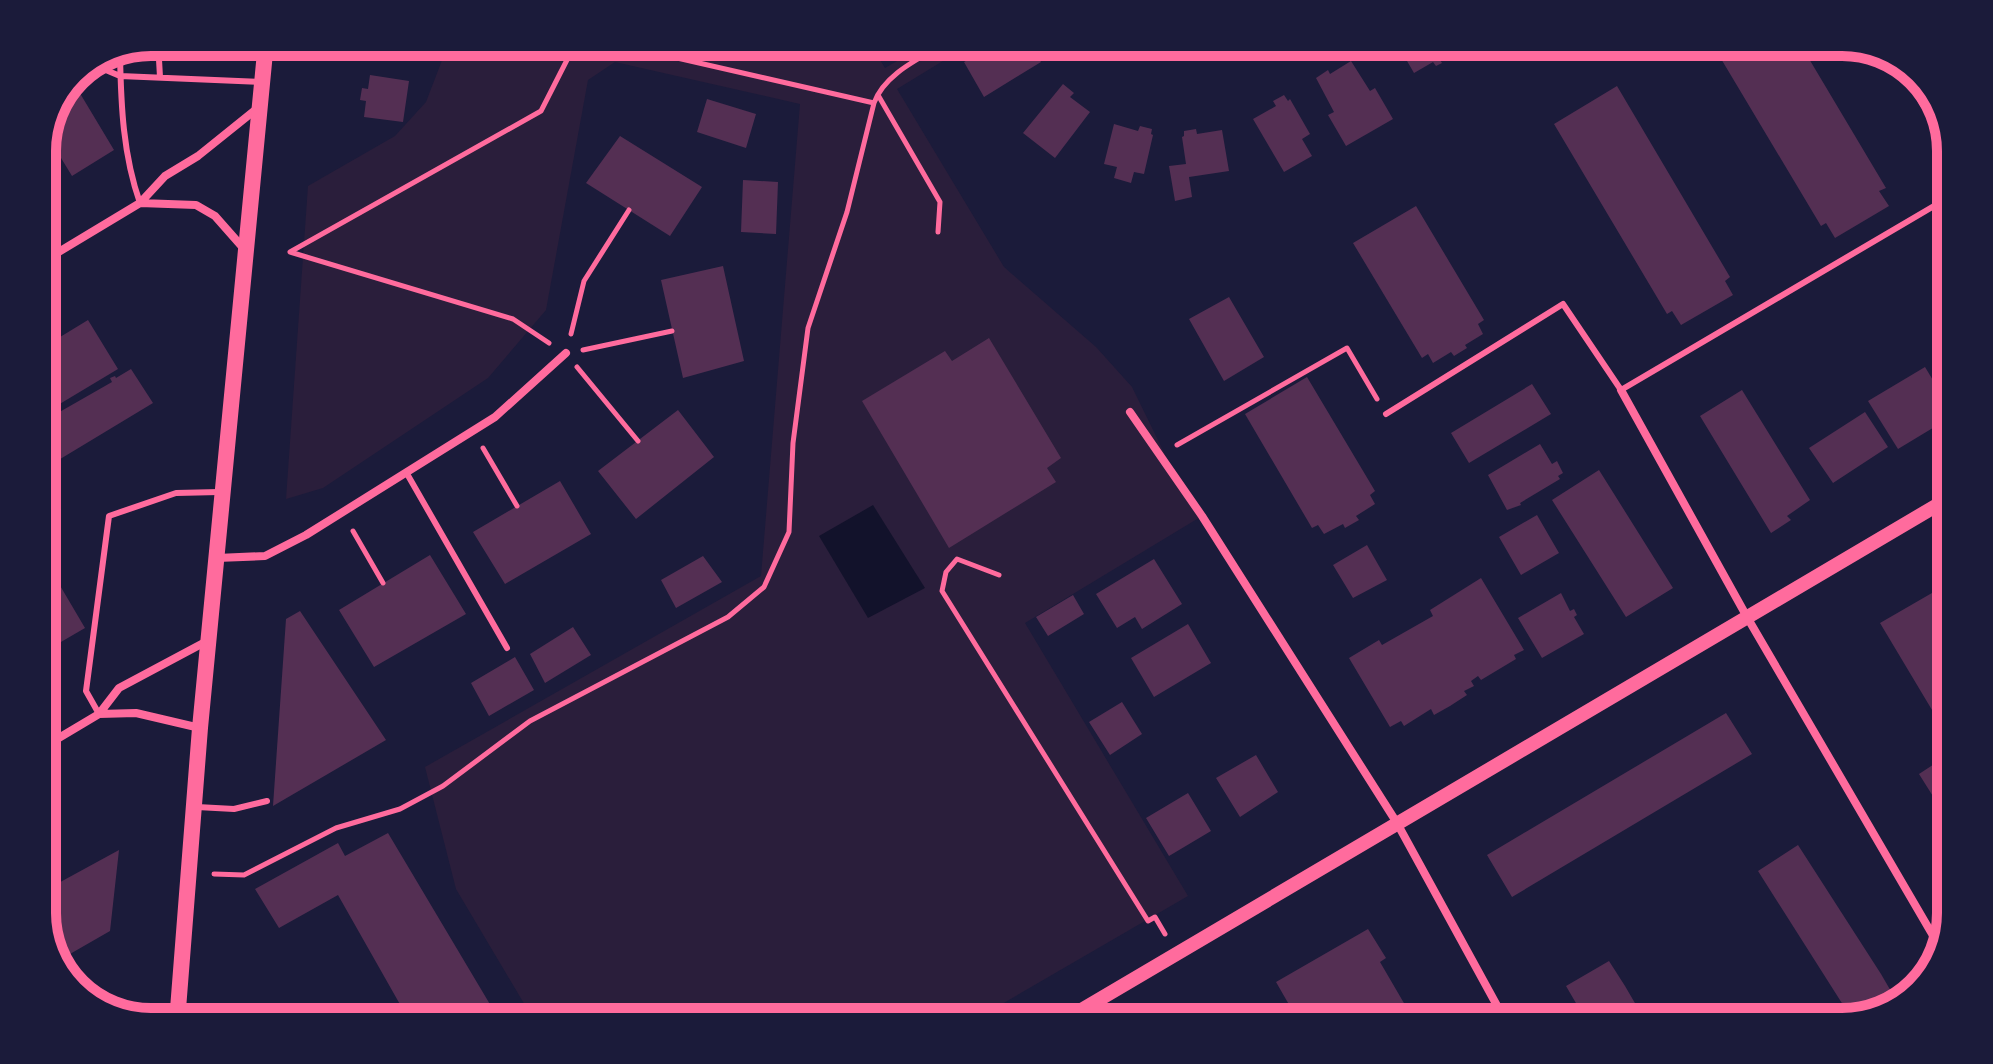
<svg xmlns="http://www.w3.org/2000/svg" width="1993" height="1064" viewBox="0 0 1993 1064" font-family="'Roboto Condensed',sans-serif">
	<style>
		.green { fill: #2a1e3b }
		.water { fill: #12122b }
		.building { fill: #542f53 }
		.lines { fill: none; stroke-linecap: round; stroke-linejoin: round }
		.path { stroke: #ff6b9d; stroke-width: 5 }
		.service { stroke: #ff6b9d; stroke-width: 6 }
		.minor { stroke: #ff6b9d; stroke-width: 8 }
		.tertiary { stroke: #ff6b9d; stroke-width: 14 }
		.secondary { stroke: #ff6b9d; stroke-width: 16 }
		.rim { fill: none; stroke: #ff6b9d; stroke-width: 10 }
	</style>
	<rect width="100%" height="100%" fill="#1b1b3a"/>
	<path class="green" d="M449,42H869L885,68L930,42H974L897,89L1004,267L1096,347L1132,387L1177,479L1202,516L1025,623L1188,896L971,1022H535L456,889L425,767L761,576L800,104L615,62L588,80L546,310L488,378L323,488L286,499L308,186L395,136L426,102Z"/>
	<path class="water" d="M873,505L925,588L868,618L819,536Z"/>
	<path class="building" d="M998,42H1024L1029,52L1034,49L1041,62L984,97L964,62Z
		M1396,42H1444L1450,52L1439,58L1442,63L1436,66L1433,62L1414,73Z
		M1711,42H1799L1886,188L1879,191L1889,206L1835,238L1826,223L1821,226Z
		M1351,61L1370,91L1375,88L1393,119L1346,146L1328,115L1334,112L1316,78L1328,70L1330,74Z
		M370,75L409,81L403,122L364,117L366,101L360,100L362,88L368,89Z
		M72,80L114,150L72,176L47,135Z
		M1063,84L1074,93L1070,97L1090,112L1055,158L1023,133Z
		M1617,86L1730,277L1725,281L1733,295L1681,325L1672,311L1667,314L1554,124Z
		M1284,95L1288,101L1290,99L1310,134L1302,139L1312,156L1284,172L1253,119L1276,106L1273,101Z
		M707,99L756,114L746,148L697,132Z
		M1114,124L1138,131L1140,126L1152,129L1151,134L1153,135L1144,174L1134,172L1131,183L1114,178L1117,167L1104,164Z
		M1196,129L1197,134L1222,130L1229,171L1189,177L1192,197L1175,201L1169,166L1186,164L1182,137L1184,136V131Z
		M620,136L702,187L670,236L586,183Z
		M743,180L778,182L776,234L741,232Z
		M1416,206L1484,320L1478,324L1483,334L1465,345L1467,348L1454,356L1451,352L1433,363L1428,354L1422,358L1353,243Z
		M723,266L744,361L683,378L661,280Z
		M1229,297L1264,357L1224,381L1189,319Z
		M88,320L118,369L58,405L56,402L42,409V348Z
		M1951,328V360L1946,352L1944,353L1934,337Z
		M989,338L1061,458L1047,468L1056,482L949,548L862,401L945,351L952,361Z
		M1925,367L1951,410V417L1898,449L1868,401Z
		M131,369L153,403L42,470V422L112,382L110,378L115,376L116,378Z
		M1307,377L1375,491L1370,495L1375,504L1356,516L1359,520L1345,528L1343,524L1324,534L1318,525L1312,528L1245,414Z
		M1532,384L1551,414L1469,463L1451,433Z
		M1742,390L1810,500L1787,516L1791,520L1771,533L1700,416Z
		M678,410L714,457L636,519L598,471Z
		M1865,412L1888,447L1833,483L1809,448Z
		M1540,444L1552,464L1557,461L1563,473L1558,476L1560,479L1520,503L1521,505L1507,510L1488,475Z
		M1599,470L1673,588L1626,617L1552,500Z
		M560,481L591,534L505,584L473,532Z
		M1537,515L1559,553L1521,575L1499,537Z
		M1367,545L1387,580L1353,598L1333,565Z
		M42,555L85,628L42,653Z
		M430,555L466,614L374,667L339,610Z
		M703,556L722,582L676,608L661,580Z
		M1154,559L1182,604L1142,629L1135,617L1117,628L1096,594Z
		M1481,578L1524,650L1514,655L1516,659L1481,680L1478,676L1471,681L1474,686L1464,691L1467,695L1450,706L1434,715L1431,709L1404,726L1401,721L1390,727L1349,658L1379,640L1382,645L1433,616L1430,610Z
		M1951,582V706L1935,715L1880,623Z
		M1561,593L1570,611L1574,609L1577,615L1574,617L1584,634L1542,658L1518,618Z
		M1073,595L1084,614L1048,636L1036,617Z
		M300,611L386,740L273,806L286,619Z
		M1188,624L1211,663L1154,697L1131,658Z
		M573,627L591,655L545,683L530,654Z
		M515,657L534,690L489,716L471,683Z
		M1122,702L1142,734L1110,755L1089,722Z
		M1726,713L1752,754L1512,897L1487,855Z
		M1951,753V825L1919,774Z
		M1256,755L1278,792L1240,817L1216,778Z
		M1188,793L1211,831L1169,856L1146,818Z
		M388,833L491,1006L463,1022H410L338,895L279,928L255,889L338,843L345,856Z
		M1798,845L1881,974L1899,1005L1897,1007L1852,1019L1758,871Z
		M119,850L110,931L56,962L42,920V892Z
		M1368,929L1386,958L1380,962L1415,1022H1313L1306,1009L1295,1015L1276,982Z
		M1609,961L1625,986L1646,1022H1587L1566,986Z
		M72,983L96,984V1005L91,1000Z
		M1245,1008L1254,1022H1220Z"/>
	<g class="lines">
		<path class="path" d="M878,95L940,202L938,232
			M290,252L541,111L569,56L616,44L874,103
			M290,252L513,319L549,343
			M571,334L584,281L629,210
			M583,350L672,331
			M577,367L638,441
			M1177,445L1347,348L1377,399
			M483,448L517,506
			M353,531L383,583
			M999,575L957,559L946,572L942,591L1148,921L1155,917L1165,934
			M214,874L244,875L336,828L400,809L443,786L530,721L728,617L764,587L789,532L793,443L808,328L847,212L874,103C885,73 921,58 947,42"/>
		<path class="service" d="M158,42L160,77
			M120,55C121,105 123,155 140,203
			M94,65L120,76L260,82
			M1386,414L1563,304L1621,390L1951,196
			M406,472L507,648
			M99,714L86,691L109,516L176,493L219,492
			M197,807L234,809L267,801"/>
		<path class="minor" d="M1127,42C1155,63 1179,52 1208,42
			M1896,58L1951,149
			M140,203L196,205L215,216L245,250
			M42,262L140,203L165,176L198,156L259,107
			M1621,390L1747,617L1942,951
			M1130,412L1202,516L1397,823L1506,1022
			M217,558L265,556L306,535L495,417L566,353
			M99,714L136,713L200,728
			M42,748L99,714L119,688L209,640"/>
		<path class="tertiary" d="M1061,1022L1951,497"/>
		<path class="secondary" d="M177,1022L200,728L266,42"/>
	</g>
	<path d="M0 0H1993V1064H0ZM151 56H1842A95 95 0 0 1 1937 151V913A95 95 0 0 1 1842 1008H151A95 95 0 0 1 56 913V151A95 95 0 0 1 151 56Z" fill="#1b1b3a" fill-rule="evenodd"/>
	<path class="rim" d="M151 56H1842A95 95 0 0 1 1937 151V913A95 95 0 0 1 1842 1008H151A95 95 0 0 1 56 913V151A95 95 0 0 1 151 56Z"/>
</svg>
